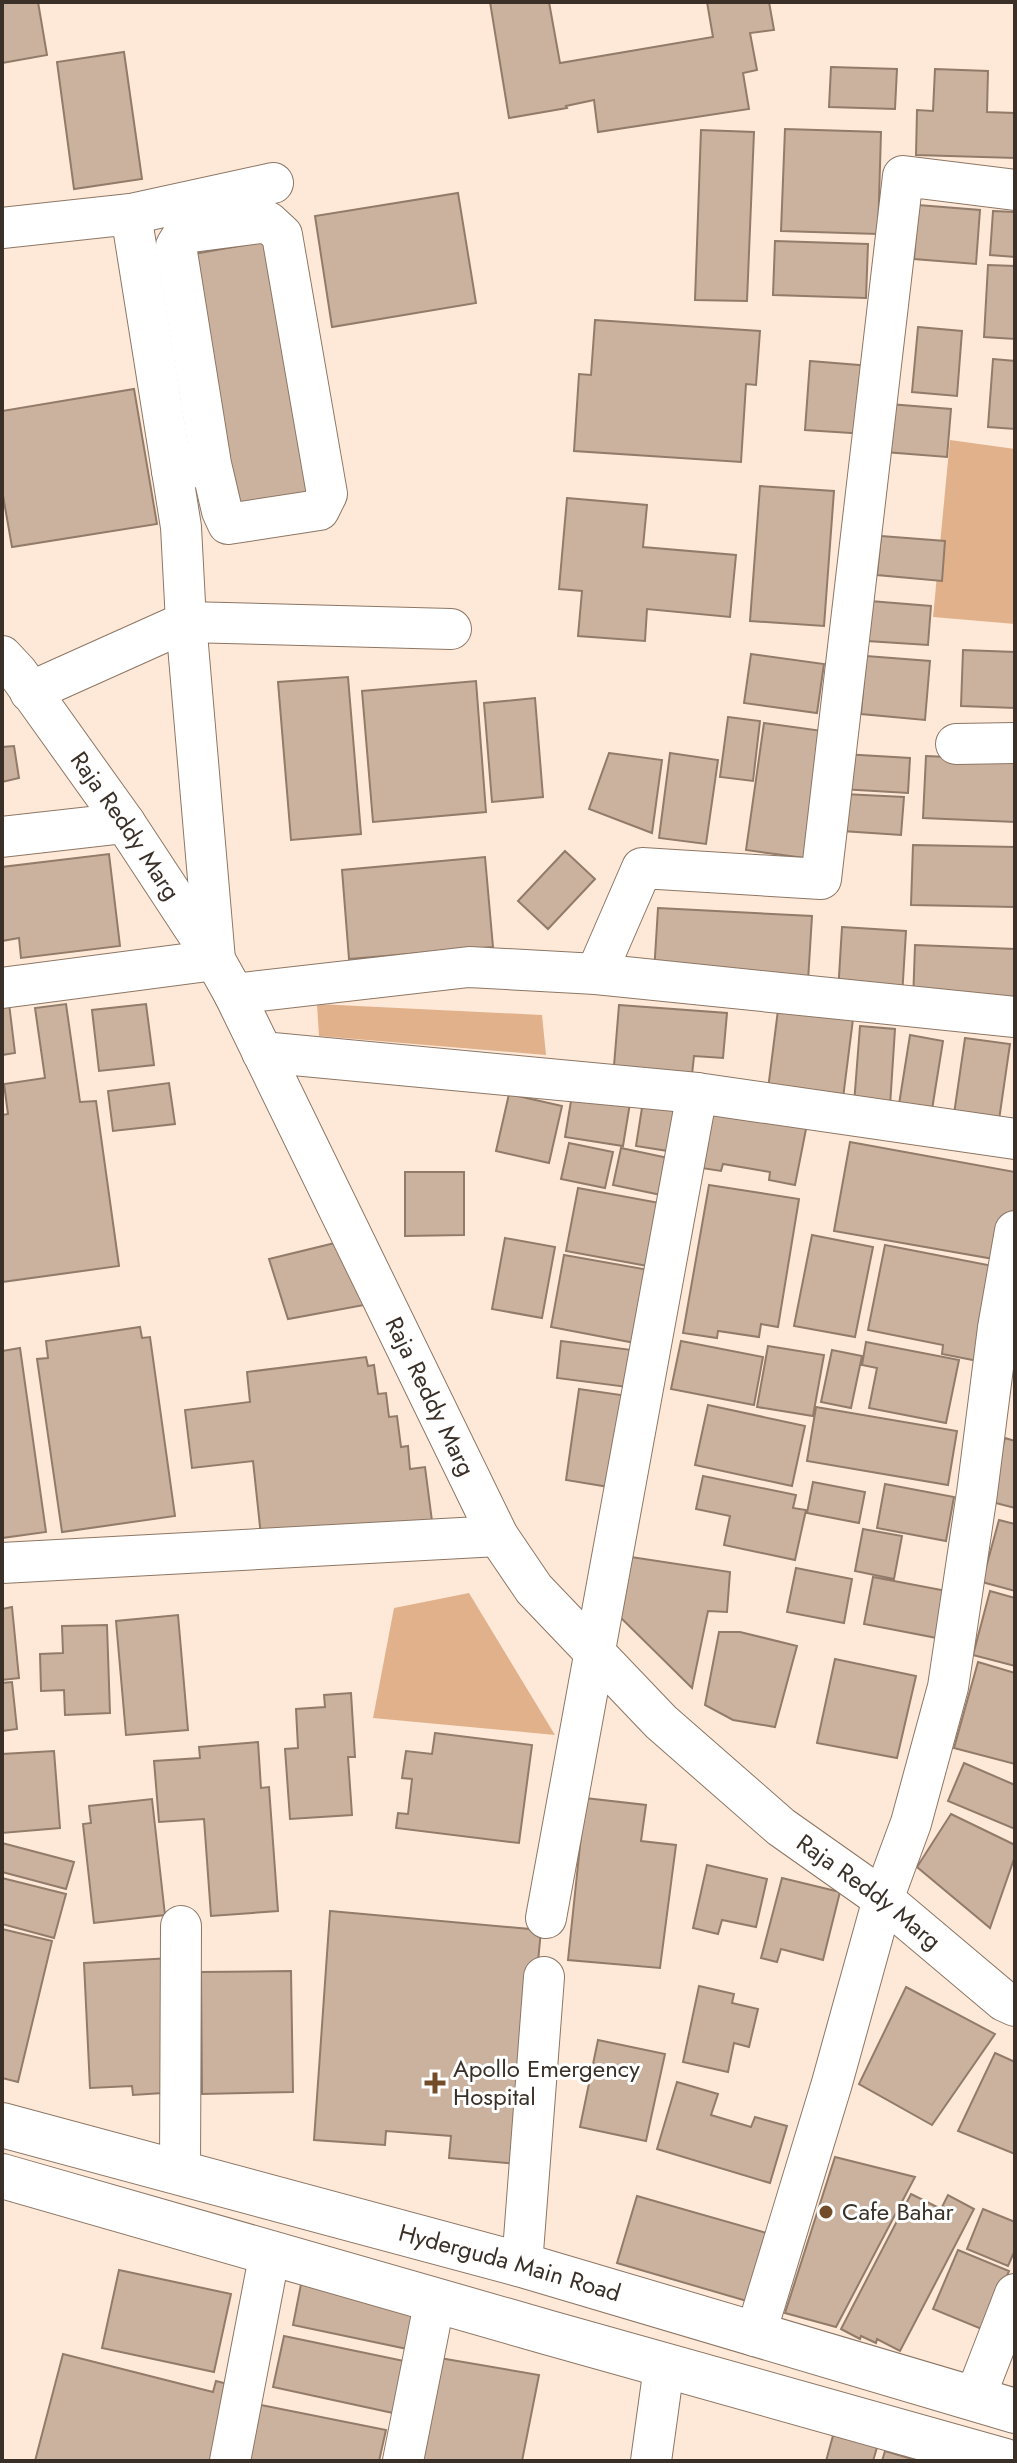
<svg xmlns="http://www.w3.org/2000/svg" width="1017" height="2463" viewBox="0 0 1017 2463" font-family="Jost,sans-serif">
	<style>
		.green { fill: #e1b18b }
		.building { fill: #cbb29e; stroke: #927b69; stroke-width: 2 }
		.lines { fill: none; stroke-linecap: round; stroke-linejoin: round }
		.minor-casing { stroke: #8d7664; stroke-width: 42 }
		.major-casing { stroke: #8d7664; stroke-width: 46 }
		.minor { stroke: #fff; stroke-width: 40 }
		.major { stroke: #fff; stroke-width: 44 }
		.poi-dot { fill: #734c2a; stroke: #fff; stroke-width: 3 }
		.labels { text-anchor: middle; stroke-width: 6; stroke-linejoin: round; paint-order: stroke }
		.street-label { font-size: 24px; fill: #3a3028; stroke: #fff }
		.poi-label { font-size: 24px; fill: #3a3028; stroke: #fff; text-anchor: start }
	</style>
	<rect width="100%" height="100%" fill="#fee9d9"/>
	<path class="green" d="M950,440L1015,449V624L933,617Z
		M317,1004L542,1015L546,1055L319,1036Z
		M469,1593L555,1735L373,1718L394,1608Z"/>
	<path class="building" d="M2,2H38L47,55L2,63Z
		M490,2H549L560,63L713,37L707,2H769L774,30L750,33L757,70L743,73L749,109L598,132L594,100L566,106L567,108L509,118Z
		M124,52L142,179L74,189L57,62Z
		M831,67L897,69L895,109L829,107Z
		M935,69L988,71L987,112L1015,113V158L916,155L917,110L933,111Z
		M785,129L881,132L878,234L781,231Z
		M701,130L754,132L747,301L695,300Z
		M458,193L476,303L332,327L315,216Z
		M918,205L980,210L976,264L914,259Z
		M993,211L1015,212V257L990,255Z
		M268,241L314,498L232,513L188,255Z
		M775,241L868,244L866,298L773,295Z
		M988,265L1015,266V339L984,337Z
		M595,320L760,331L756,385L746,384L741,462L574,451L579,374L591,375Z
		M918,327L962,331L957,396L912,392Z
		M993,359L1015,361V429L988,427Z
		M810,361L871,366L866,434L805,430Z
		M134,389L157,524L12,547L2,490V411Z
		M889,404L951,409L947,457L885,452Z
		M760,486L834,491L824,626L750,621Z
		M567,498L647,505L643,547L736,555L730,617L647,609L645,641L578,636L582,591L559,589Z
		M881,536L945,541L942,581L877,575Z
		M870,601L931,606L928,645L867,641Z
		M963,650L1015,652V708L961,706Z
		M751,654L824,664L817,713L744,703Z
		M866,656L930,661L925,720L861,714Z
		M348,677L361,834L291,840L278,682Z
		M476,681L486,812L373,822L362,691Z
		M535,698L543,797L492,802L484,703Z
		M728,717L760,721L753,781L720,777Z
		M764,723L830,732L812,859L746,850Z
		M14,746L19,778L2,782V747Z
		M609,753L662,760L652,833L589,809Z
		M670,753L718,760L706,844L659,838Z
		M843,754L910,758L908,793L841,789Z
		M926,756L1015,760V822L923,818Z
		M844,794L904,797L901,835L842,831Z
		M913,845L1015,847V907L911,905Z
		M565,851L595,879L548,929L518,901Z
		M109,854L120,946L21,958L19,938L2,941V867Z
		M485,857L493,947L349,959L342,870Z
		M658,908L812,916L808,981L654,973Z
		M842,927L906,931L902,997L838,993Z
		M915,945L1015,949V1007L913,1002Z
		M8,995L15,1053L2,1055V996Z
		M66,1004L80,1102L96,1101L119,1266L2,1282V1115L8,1114L4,1084L45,1078L35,1008Z
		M146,1004L154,1065L99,1071L92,1010Z
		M619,1005L727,1013L723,1058L694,1056L691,1084L613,1078Z
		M778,1010L853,1019L842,1106L767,1097Z
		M860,1026L895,1029L890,1106L854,1104Z
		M910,1035L943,1041L930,1122L897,1117Z
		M965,1038L1010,1044L998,1127L953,1121Z
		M169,1083L175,1124L113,1131L108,1091Z
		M573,1089L631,1097L623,1146L565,1137Z
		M509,1094L562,1106L549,1163L496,1151Z
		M644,1095L677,1100L668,1151L636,1146Z
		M707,1106L807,1124L795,1185L769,1180L770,1172L723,1164L721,1171L695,1167Z
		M850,1142L1015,1172V1204L1005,1261L834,1231Z
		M569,1143L613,1152L605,1188L561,1179Z
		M621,1148L673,1159L666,1196L613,1185Z
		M405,1172H464V1235L405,1236Z
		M709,1185L799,1199L778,1327L761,1324L759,1337L718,1331L717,1338L683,1333Z
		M578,1188L665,1204L653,1267L566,1251Z
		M812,1235L873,1247L855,1337L794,1326Z
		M505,1238L555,1247L542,1318L492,1309Z
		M339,1242L364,1305L288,1319L269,1259Z
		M885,1245L1003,1268L983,1362L942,1354L943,1345L868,1330Z
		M564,1255L649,1270L635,1343L551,1327Z
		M140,1327L142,1338L150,1337L175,1516L62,1532L37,1359L48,1358L46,1341Z
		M561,1341L632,1350L627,1387L557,1378Z
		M681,1341L763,1357L754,1405L671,1389Z
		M866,1342L959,1360L946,1423L869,1408L877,1368L862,1365Z
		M768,1346L824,1355L813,1416L757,1407Z
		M20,1348L46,1532L2,1538V1351Z
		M832,1350L862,1356L851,1408L821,1402Z
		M366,1357L368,1366L374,1365L378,1394L386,1393L389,1417L397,1416L401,1447L408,1446L410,1469L425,1467L432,1521L261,1536L253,1461L192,1468L185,1410L250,1402L247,1372Z
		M579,1389L628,1396L615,1488L566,1480Z
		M708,1405L805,1426L792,1486L695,1465Z
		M816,1407L957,1431L948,1485L807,1461Z
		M1005,1438L1015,1441V1508L988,1501Z
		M703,1476L796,1495L793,1508L806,1510L795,1560L724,1545L730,1516L696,1509Z
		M813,1482L865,1492L859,1523L807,1513Z
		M885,1484L954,1497L946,1541L877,1528Z
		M999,1520L1015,1524V1591L982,1582Z
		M863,1529L902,1536L894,1579L855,1571Z
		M631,1557L730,1572L727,1612L708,1611L692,1688L618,1615Z
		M796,1568L852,1579L844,1623L787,1612Z
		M873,1577L952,1592L942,1639L864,1624Z
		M990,1591L1015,1598V1666L973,1655Z
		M12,1607L19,1678L2,1680V1609Z
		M178,1615L188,1730L126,1735L116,1621Z
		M107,1625L110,1713L65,1715L64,1690L41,1691L40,1654L63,1653L62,1626Z
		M719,1632H740L797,1646L775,1727L733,1720L705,1705Z
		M835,1659L916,1676L897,1758L817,1743Z
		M978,1662L1015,1673V1764L954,1748Z
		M12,1682L17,1729L2,1731V1683Z
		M351,1693L355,1757H348L352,1815L290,1819L285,1749L298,1748L296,1709L325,1707L324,1695Z
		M435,1733L532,1745L519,1843L396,1828L398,1813L408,1814L412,1779L402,1778L406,1751L432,1754Z
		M258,1742L261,1788L269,1787L278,1911L211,1916L204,1819L159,1822L154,1761L200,1758L199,1747Z
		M54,1751L60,1828L2,1833V1754Z
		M964,1763L1015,1785V1829L948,1801Z
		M585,1798L646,1805L641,1841L676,1845L660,1968L568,1960Z
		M152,1799L165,1915L94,1923L83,1824L91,1823L89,1806Z
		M951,1814L1015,1845V1856L990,1928L917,1867Z
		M2,1843L74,1862L66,1889L2,1872Z
		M707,1865L767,1879L756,1927L722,1920L718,1934L693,1928Z
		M2,1878L66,1894L54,1938L2,1924Z
		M782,1878L840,1892L823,1960L781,1949L777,1962L761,1958Z
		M330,1911L541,1930L519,2164L449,2158L451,2136L386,2131L385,2145L314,2140Z
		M2,1929L52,1941L18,2082L2,2078Z
		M171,1958L178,2092L133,2095L132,2086L90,2088L84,1963Z
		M291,1971L293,2092L202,2094L201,1972Z
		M699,1986L734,1994L732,2003L758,2009L749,2047L734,2043L728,2072L683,2062Z
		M906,1987L995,2034L932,2125L859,2084Z
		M598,2040L665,2054L646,2141L580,2127Z
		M995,2053L1015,2062V2154L958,2131Z
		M677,2082L718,2094L711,2115L751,2127L755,2117L787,2126L770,2183L657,2149Z
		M835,2157L915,2177L836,2327L785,2313Z
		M911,2194L941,2209L948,2195L974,2209L900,2351L877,2339L876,2343L861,2336L860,2339L841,2329Z
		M637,2196L777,2236L757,2304L617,2263Z
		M983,2209L1015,2222V2250L1008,2266L967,2249Z
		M958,2250L1009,2271L984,2330L933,2309Z
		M119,2270L231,2294L214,2372L102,2348Z
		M303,2274L423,2299L412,2350L293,2325Z
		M284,2336L404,2361L393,2413L273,2387Z
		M63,2354L213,2392L216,2381L239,2387L220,2461H35Z
		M434,2357L539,2375L522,2461H415Z
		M261,2405L386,2430L379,2461H249Z
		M834,2432L878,2444L873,2461H826Z
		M885,2451L919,2461H882Z"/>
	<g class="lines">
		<defs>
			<g id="minor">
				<path d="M131,214L273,183"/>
				<path d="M2,228L131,214L181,527L186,622L215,960L2,988"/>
				<path d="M172,471L211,464L222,511L228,524L319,510L327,494L282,235L268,222L184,233L176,246L211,464"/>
				<path id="s1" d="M2,656L17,672L125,823L215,960L234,994L498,1536L534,1589L661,1722L781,1827L883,1899L1004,2001L1015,2006"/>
				<path d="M30,692L186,622L451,629"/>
				<path d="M956,744L1015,743"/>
				<path d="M2,837L125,823"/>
				<path d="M596,974L642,868L821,879L903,176L1015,190"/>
				<path d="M234,994L469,967L596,974L1015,1017"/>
				<path d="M262,1052L697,1093"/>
				<path d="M2,1563L498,1536"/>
				<path d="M546,1918L697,1093L1015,1139"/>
				<path d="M180,2172L181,1926"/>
				<path d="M522,2265L544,1977"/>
				<path d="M755,2336L832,2083L883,1899L911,1823L948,1687L977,1493L998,1328L1015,1231"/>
				<path d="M974,2400L1015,2294"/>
				<path d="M230,2461L270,2252"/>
				<path d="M403,2461L435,2299"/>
				<path d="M651,2461L664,2367"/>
			</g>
			<g id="major">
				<path id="s2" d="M2,2125L522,2265L1015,2411"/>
				<path d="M2,2176C336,2271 670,2369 1005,2461"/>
			</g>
		</defs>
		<use href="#minor" class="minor-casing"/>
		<use href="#major" class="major-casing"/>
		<use href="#minor" class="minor"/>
		<use href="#major" class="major"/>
	</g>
	<g class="poi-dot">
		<path d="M431 2071h8v8h8v8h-8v8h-8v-8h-8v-8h8z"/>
		<circle cx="826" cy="2212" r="8"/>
	</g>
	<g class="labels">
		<g class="street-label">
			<text dy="8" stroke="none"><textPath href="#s1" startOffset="210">Raja Reddy Marg</textPath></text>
			<text dy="8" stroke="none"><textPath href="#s1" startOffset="858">Raja Reddy Marg</textPath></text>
			<text dy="8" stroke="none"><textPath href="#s1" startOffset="1530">Raja Reddy Marg</textPath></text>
			<text dy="8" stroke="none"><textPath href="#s2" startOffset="526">Hyderguda Main Road</textPath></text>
		</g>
		<g class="poi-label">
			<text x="453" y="2077">Apollo Emergency<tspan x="453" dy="28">Hospital</tspan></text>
			<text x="842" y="2220">Cafe Bahar</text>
		</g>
	</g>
	<rect width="1017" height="2463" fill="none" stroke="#3a3028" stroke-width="8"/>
</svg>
